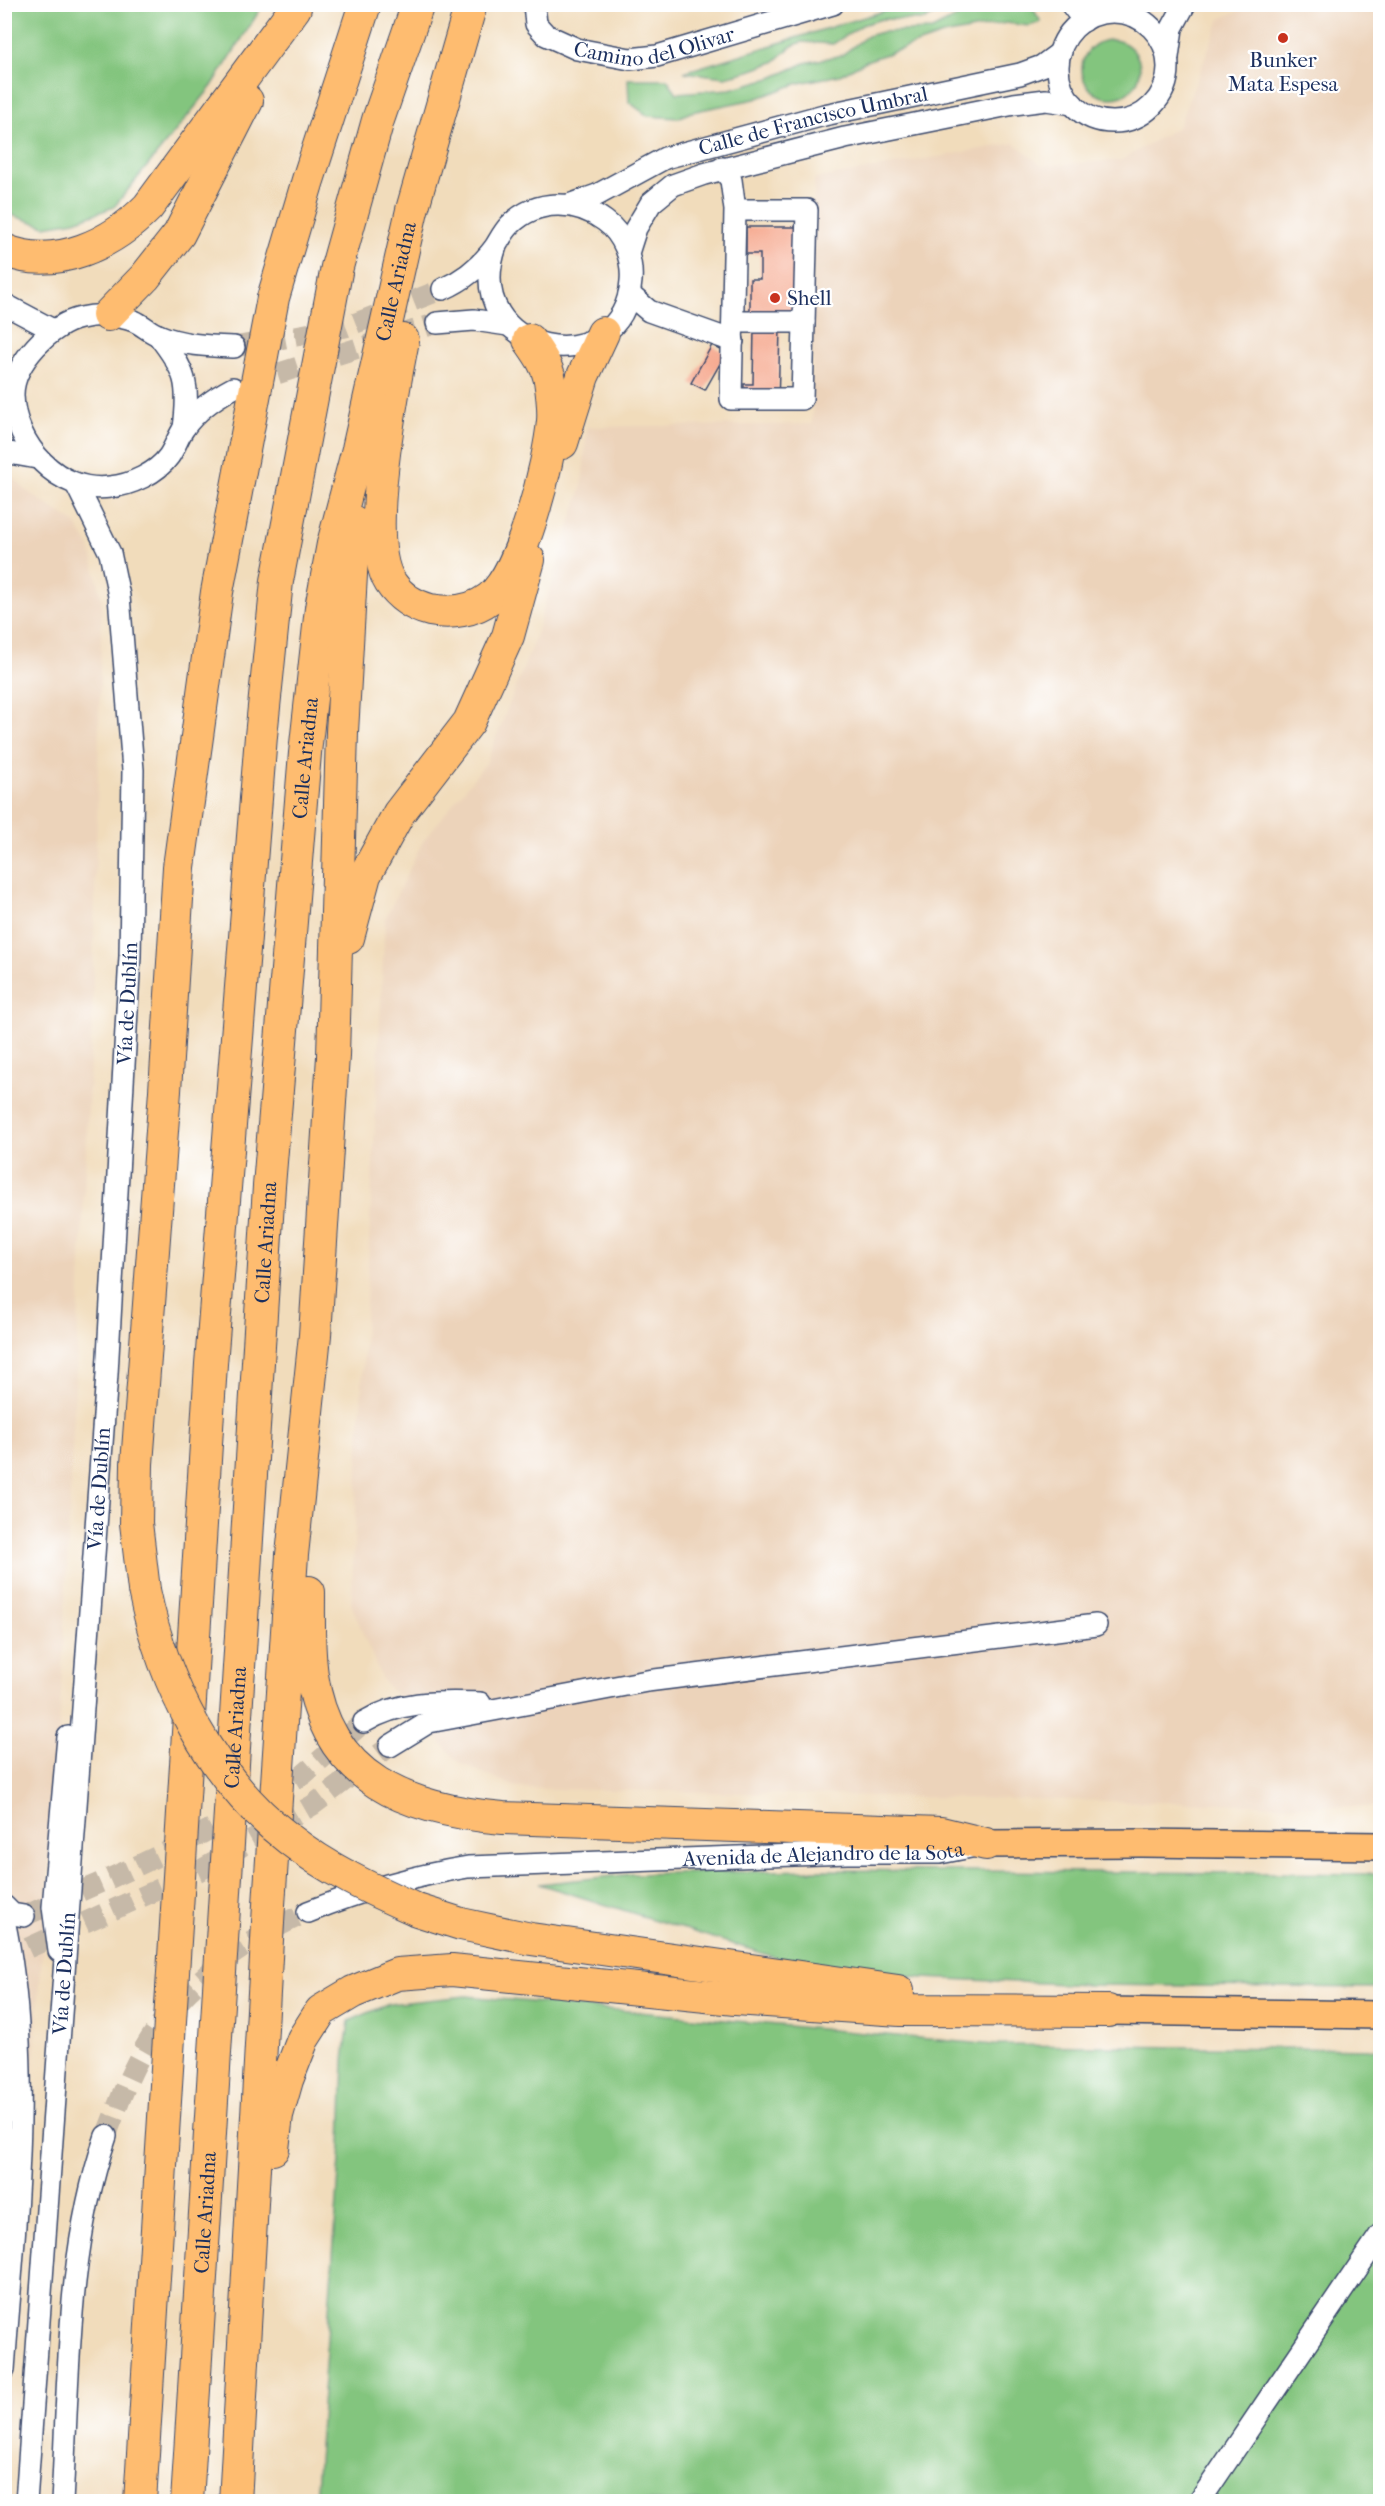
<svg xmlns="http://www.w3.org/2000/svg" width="1385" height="2506" viewBox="0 0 1385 2506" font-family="'IM FELL French Canon',serif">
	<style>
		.built { fill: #ecd3ba }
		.green { fill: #83c57e; stroke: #4f7a6e; stroke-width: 1.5 }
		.building { fill: #f6aa91 }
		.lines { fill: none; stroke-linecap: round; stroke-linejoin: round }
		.minor-tunnel { stroke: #c6b9a8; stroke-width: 21; stroke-dasharray: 21 10; stroke-linecap: butt }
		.minor-casing { stroke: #3b496c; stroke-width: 24 }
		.major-casing { stroke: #3b496c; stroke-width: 30 }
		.highway-casing { stroke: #3b496c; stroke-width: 34 }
		.minor { stroke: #fff; stroke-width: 21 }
		.major { stroke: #febc70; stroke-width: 27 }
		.highway { stroke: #febc70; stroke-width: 32 }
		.highway-bridge-casing { stroke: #3b496c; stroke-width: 34; stroke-linecap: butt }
		.highway-bridge { stroke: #febc70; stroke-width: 32 }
		.poi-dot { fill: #c8321e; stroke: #fff; stroke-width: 2 }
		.labels { text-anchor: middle; stroke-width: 4.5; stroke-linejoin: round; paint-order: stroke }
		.street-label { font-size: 21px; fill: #1b2f5e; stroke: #fff }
		.poi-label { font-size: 21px; fill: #1b2f5e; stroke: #fff }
	</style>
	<rect width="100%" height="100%" fill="#fff"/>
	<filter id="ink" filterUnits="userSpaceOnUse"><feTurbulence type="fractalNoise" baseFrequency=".0167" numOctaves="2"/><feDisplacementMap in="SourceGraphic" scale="12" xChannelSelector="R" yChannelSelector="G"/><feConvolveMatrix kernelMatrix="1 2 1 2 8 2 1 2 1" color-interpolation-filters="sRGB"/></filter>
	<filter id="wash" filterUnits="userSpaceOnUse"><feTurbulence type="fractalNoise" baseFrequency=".008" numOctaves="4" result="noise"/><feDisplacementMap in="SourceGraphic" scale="24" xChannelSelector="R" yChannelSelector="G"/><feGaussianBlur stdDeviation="1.35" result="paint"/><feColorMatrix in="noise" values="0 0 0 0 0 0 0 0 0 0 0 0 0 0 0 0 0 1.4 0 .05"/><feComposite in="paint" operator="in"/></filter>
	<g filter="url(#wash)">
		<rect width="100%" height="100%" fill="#f1dcbb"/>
		<path class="built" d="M1251,5H1380V1807L517,1788L460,1763L382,1680L351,1604L385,919L423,841L486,763L534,640L582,485L587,427L812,424L814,179L1015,143L1042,166L1121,160L1178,127L1220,19Z
			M5,468L27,491L75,523L90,547L102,600L92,1022L60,1715L5,2451Z"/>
		<path class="green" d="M5,4H263V5L212,86L114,207L75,221L45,226L5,213Z
			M907,4L953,5L925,20L882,19L862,25L833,44L802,42L792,46L774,62L749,71L725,77L684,72Z
			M1019,5H1031L1041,22L1029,26L1006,23L943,35L866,61L840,75L799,83L755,99L691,112L678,118L648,116L629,102L628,79H667L677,93L730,89L774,77L805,63L842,55L867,36L882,32L932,30L970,11Z
			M1082 69a29 29 0 1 1 58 0a29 29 0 1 1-58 0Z
			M812,1870L1380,1874V1988L1090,1985L922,1978L797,1964L539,1884L632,1874Z
			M466,1996L994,2045L1380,2049V2501L315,2502L341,2146L344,2060L349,2021L389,2004Z"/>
		<g id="blocks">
			<path class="building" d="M746,227H809L800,313H750V279H760V254H746Z
				M754,328H780L778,407L744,406V384H753Z
				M712,345L726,353L705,390L691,383Z"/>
		</g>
	</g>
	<g filter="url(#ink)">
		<use href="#blocks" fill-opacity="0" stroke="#3b496c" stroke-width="1.5"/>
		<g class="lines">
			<path class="minor-tunnel" d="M234,347L346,327L443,289
				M248,383L437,323
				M268,1796L303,1775L364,1722
				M24,1916C97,1884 170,1854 238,1813
				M28,1948L199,1871L313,1805L390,1746
				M106,2136C119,2102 132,2066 152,2036C190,1979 247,1939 308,1912"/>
			<defs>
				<g id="minor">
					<path id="s1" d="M534,4L536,24L546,35L577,49L630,59L657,56L833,4"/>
					<path d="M1071,4L1084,21"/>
					<circle cx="1113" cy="67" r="55"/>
					<path d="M1168,57L1172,28L1185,4"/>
					<path d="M722,168L731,180L735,210L731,399H802L807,210H735"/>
					<path id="s2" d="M569,205L597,195L665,158L824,115L1020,74L1042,66L1061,52"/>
					<path d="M628,253L636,228L651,203L673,185L704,174L845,138L1014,104L1046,100L1073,104"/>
					<path d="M443,289C464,280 481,266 495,247C500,239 504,231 510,225C537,198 577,200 605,221C623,234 633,259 631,281C623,386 457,357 496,246"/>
					<path d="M629,294L649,311L733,341"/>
					<path d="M4,304L53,330"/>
					<path d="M733,322H804"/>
					<path d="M437,323L474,320L508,325"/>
					<path d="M158,335C186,371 190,383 184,428"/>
					<path d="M233,388C214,398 197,410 184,428C178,437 175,447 169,456C157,473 131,485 110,487C59,494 14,445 13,395C13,363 51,324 81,318C98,314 118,315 134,321C143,325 150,332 158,335C181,345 209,346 234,347"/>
					<path d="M4,452L37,458"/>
					<path d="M364,1722C401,1700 438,1702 480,1703"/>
					<path d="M390,1746L429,1722L647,1681L1096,1625"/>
					<path d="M4,1906L12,1914L24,1916"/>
					<path id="s3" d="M308,1912C360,1891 412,1876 468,1867L847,1853H940L976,1846"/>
					<path d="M4,1920C35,2065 14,2224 4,2370"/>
					<path d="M59,1951L53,1907L68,1737"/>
					<path id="s4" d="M26,2502L107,1374L130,956L133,770L119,596L110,553L76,484"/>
					<path d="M62,2502C69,2379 66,2252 106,2136"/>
					<path d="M1199,2502L1380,2235"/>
				</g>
				<path id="major" d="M986,1844L1141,1843L1380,1846
					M1108,2011L1380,2015"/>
				<g id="highway">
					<path d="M4,250C56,272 113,243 148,207L295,8"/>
					<path d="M108,315L145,277L179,234L247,101"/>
					<path d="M403,340C393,391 363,540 390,582C399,596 414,606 430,610C451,614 473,611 490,598C523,571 549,463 553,421C554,408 552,393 550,380C547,365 538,353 529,340"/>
					<path d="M562,443L583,376L603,333"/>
					<path d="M348,938L365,875L399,813L469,722L508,636L529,560"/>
					<path d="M144,1590L136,1523L137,1464L165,1091L179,867L217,592L273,298L308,180L365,4"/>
					<path d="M309,1592C309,1620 308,1648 312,1675C327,1780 408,1810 503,1818L941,1833L986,1844"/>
					<path d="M417,1910L461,1924L531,1939L898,1991"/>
					<path d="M273,2149L277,2115L287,2080L303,2039L321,2011L353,1992L397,1974L452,1970L735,1999L900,2010L1108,2011"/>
					<path d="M140,2502L211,1364L261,736L277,581L337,267L378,120L418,4"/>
					<path id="s5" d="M187,2502L269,1186L305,753L321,608L333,544L358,449L412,210L471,4"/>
					<path d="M235,2502L269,1905L292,1555L315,1335L333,1056L342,732L354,522"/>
				</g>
			</defs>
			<use href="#minor" class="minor-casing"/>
			<use href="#major" class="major-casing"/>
			<use href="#highway" class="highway-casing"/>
			<use href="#minor" class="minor"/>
			<use href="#major" class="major"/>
			<use href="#highway" class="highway"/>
			<defs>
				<path id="highway-bridge" d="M144,1590C163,1684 212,1780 289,1839C327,1869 372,1890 417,1910"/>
			</defs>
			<use href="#highway-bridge" class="highway-bridge-casing"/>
			<use href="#highway-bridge" class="highway-bridge"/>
		</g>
	</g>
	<g class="poi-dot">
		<circle cx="1283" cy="38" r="6"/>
		<circle cx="775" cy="298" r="6"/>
	</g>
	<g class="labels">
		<g class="street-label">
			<text dy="7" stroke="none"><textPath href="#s1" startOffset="148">Camino del Olivar</textPath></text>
			<text dy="7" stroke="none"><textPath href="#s2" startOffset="260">Calle de Francisco Umbral</textPath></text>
			<text dy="7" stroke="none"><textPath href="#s5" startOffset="2234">Calle Ariadna</textPath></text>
			<text dy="7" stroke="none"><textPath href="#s5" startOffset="1748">Calle Ariadna</textPath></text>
			<text dy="7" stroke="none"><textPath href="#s4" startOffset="1502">Vía de Dublín</textPath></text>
			<text dy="7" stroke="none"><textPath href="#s5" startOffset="1262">Calle Ariadna</textPath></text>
			<text dy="7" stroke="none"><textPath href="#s4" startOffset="1016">Vía de Dublín</textPath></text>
			<text dy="7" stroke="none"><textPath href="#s5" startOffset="776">Calle Ariadna</textPath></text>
			<text dy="7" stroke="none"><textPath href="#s3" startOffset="522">Avenida de Alejandro de la Sota</textPath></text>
			<text dy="7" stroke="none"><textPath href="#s4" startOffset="530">Vía de Dublín</textPath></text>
			<text dy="7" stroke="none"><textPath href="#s5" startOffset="290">Calle Ariadna</textPath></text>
		</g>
		<g class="poi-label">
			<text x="1283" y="67">Bunker<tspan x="1283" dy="24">Mata Espesa</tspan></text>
			<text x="787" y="305" text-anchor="start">Shell</text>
		</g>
	</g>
	<rect width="1385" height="2506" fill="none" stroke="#fff" stroke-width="24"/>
</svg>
